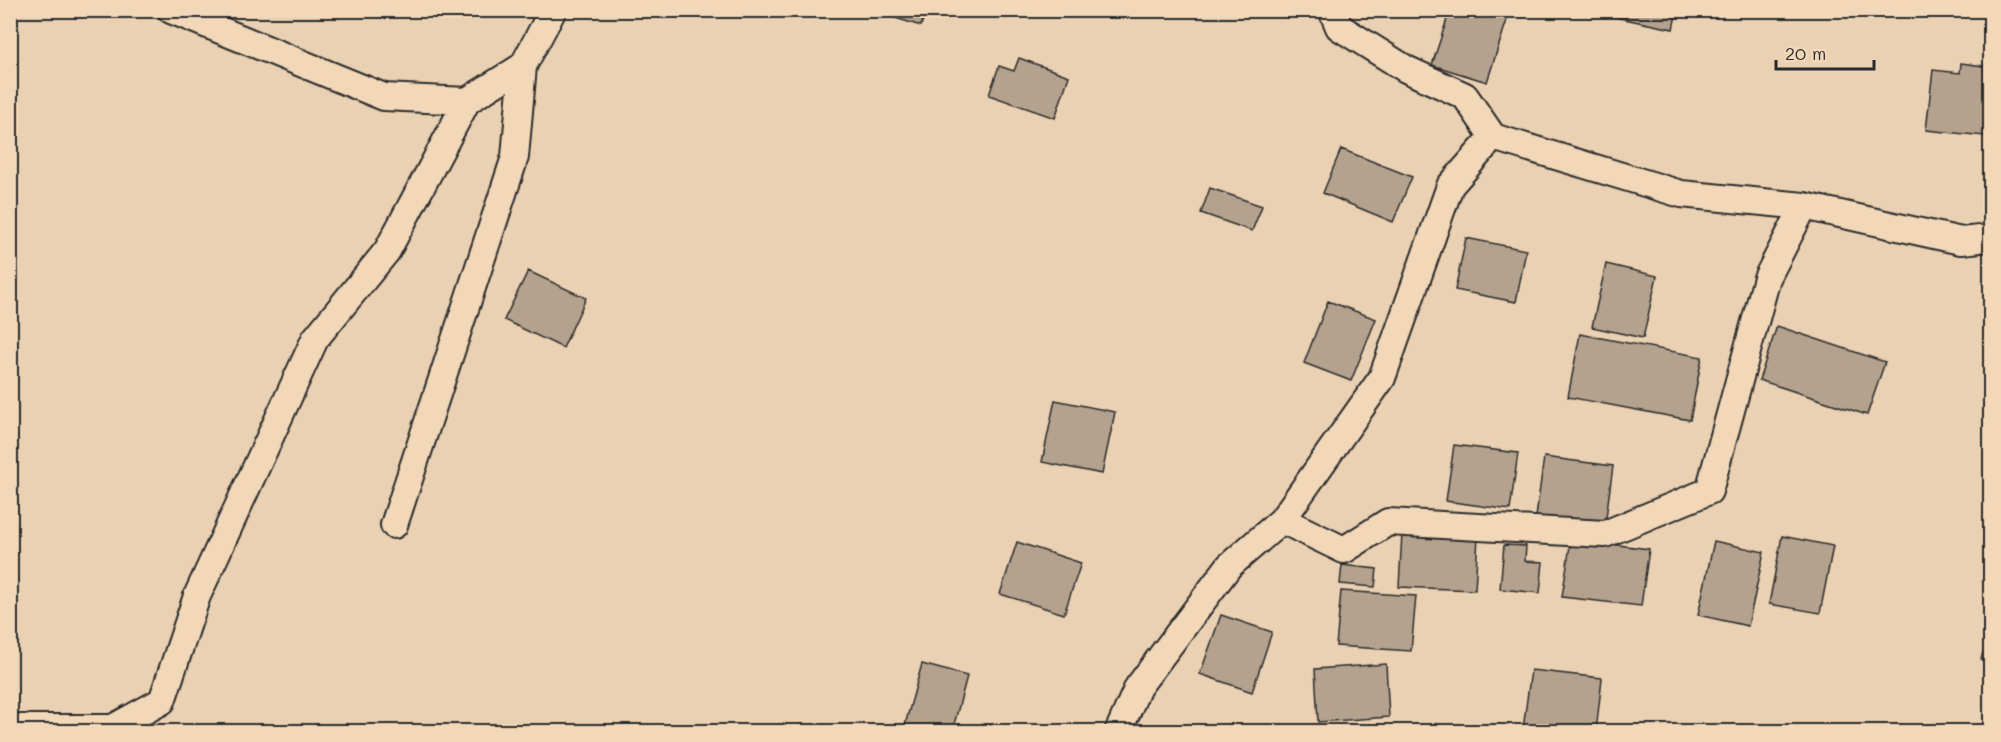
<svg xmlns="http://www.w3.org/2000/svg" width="2001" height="742" viewBox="0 0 2001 742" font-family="Mali,sans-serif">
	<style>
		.building { fill: #b4a28e; stroke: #2b2b2b; stroke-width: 1.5 }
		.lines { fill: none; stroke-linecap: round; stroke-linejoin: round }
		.minor-casing { stroke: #2b2b2b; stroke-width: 30 }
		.minor { stroke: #f2d8b9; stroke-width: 26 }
	</style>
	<rect width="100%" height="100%" fill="#ead1b3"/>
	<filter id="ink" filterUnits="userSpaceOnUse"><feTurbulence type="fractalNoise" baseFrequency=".0167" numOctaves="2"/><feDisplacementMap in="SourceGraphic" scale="12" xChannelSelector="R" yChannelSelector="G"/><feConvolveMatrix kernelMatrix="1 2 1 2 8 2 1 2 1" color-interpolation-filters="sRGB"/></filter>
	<g filter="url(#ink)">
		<path class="building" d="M870,10H926L921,26Z
			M1450,10H1486L1508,17L1487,82L1432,65Z
			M1596,10H1677L1673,29L1595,13Z
			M1019,58L1069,76L1055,118L989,95L999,66L1014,71Z
			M1961,63L1990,67L1985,136L1926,130L1933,70L1960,73Z
			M1341,149L1412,177L1393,222L1323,193Z
			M1210,188L1262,206L1252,231L1201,213Z
			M1466,238L1526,250L1516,302L1455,290Z
			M1606,264L1657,276L1643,338L1592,327Z
			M528,271L586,298L563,348L504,320Z
			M1328,301L1376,319L1351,381L1304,363Z
			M1777,326L1885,362L1867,415L1759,380Z
			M1580,334L1702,357L1690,420L1568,397Z
			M1055,400L1115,412L1102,474L1042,462Z
			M1454,445L1518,453L1510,510L1446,501Z
			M1544,457L1613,466L1605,525L1536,517Z
			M1402,533L1478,536L1475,590L1399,587Z
			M1782,536L1833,546L1820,613L1769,604Z
			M1571,539L1649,549L1641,606L1562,597Z
			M1714,541L1764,552L1748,626L1698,615Z
			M1017,542L1081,563L1064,614L1000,594Z
			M1504,545L1526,546L1525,561L1543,562L1540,593L1500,589Z
			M1342,565L1377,569L1375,587L1340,584Z
			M1341,591L1416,596L1411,651L1336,646Z
			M1221,615L1272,632L1252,692L1200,674Z
			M1990,631V663L1981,659Z
			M922,664L967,676L952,732H903Z
			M1386,664L1389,717L1318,722L1315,669Z
			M1531,670L1602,678L1596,732L1523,729Z"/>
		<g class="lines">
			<defs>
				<path id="minor" d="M171,10L384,97L467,101L523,66
					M1332,10L1339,27L1406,69L1465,96L1493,137L1681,194L1804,206L1961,241L1990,238
					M1282,520L1382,378L1450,186L1493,137
					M394,525L515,157L523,66L553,10
					M10,728H113L162,701L197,596L315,339L387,251L467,101
					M1118,732L1138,687L1229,566L1282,520L1344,550L1388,522L1605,534L1709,491L1767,278L1804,206"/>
			</defs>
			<use href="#minor" class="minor-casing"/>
			<use href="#minor" class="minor"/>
		</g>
	</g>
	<rect width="2001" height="742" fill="none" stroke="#f2d8b9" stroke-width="36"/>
	<rect x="18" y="18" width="1965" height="706" fill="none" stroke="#2b2b2b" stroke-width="2" filter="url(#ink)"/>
	<path d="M1776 60v9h98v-9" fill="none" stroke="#2b2b2b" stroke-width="3"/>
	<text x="1785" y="60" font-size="18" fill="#2b2b2b" stroke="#f2d8b9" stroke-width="4.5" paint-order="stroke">20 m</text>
</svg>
